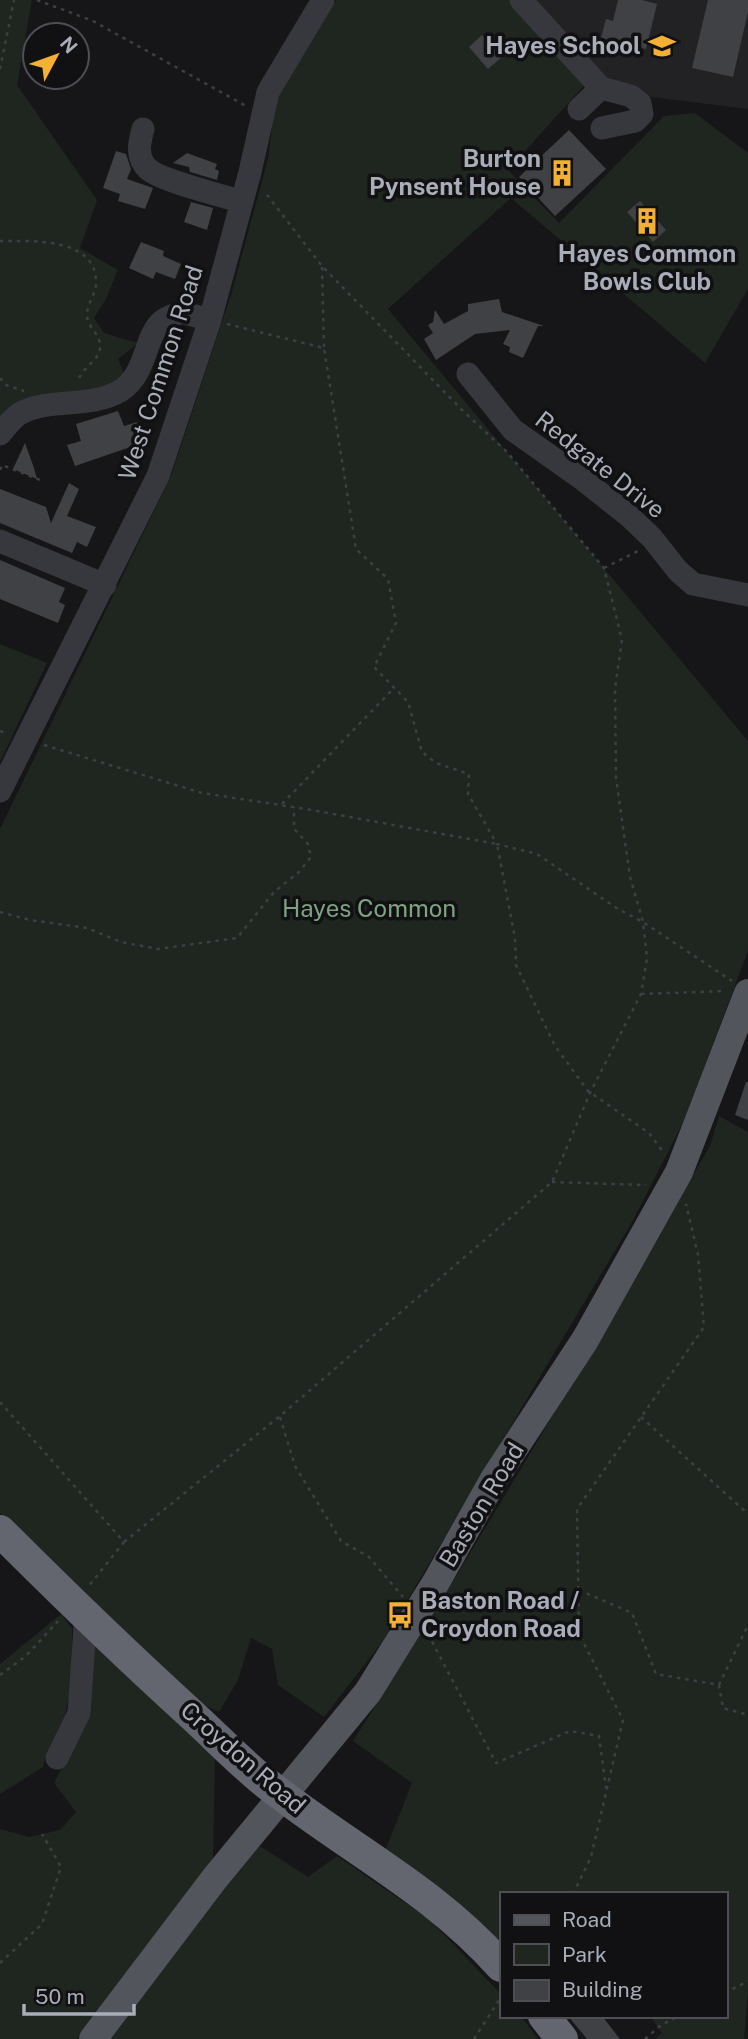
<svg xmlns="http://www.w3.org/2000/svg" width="748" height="2039" viewBox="0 0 748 2039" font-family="'Public Sans',sans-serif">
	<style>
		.built { fill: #222225 }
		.green { fill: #1e261f }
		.building { fill: #404145 }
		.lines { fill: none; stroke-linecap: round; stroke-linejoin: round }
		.path { stroke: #3d3f44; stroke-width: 2.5; stroke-dasharray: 3.5 5; stroke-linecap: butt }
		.minor { stroke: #37383d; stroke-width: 23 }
		.major { stroke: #53555c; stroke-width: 28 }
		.highway { stroke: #63666e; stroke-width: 32 }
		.labels { text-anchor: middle; stroke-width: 7; stroke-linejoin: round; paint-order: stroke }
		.poi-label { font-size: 24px; font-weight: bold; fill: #a8adb8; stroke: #111113; text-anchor: end }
		.street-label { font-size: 24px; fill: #a8adb8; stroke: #111113 }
		.park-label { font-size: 24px; fill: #7fa381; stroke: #111113 }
	</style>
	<rect width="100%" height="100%" fill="#161618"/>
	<path class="built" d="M534,0H748V109L619,93Z"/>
	<path class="green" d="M0,0H32L17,85L97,200L80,248L118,270L106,299L94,318L104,333L138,343L118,359L126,379L0,422Z
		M336,0H512L589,80L508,170L559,223L664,116L695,113L748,153V289L705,363L511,198L388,309L748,741V951L684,1121L632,1222L383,1641L324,1717L278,1685L272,1649L251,1638L238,1680L219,1712L194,1700L0,1513V829L171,476L231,295L268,159L276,96Z
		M0,644L47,663L0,762Z
		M719,1116L748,1132V1990L744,2039H655L662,2033L650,2016H725V1894H501V1957L385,1851L412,1783L353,1741C478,1546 594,1346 710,1146Z
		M61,1614L72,1628V1682L65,1715L46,1755L43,1767L0,1794V1664Z
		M94,1639L215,1753L213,1858L77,2039H0V1829L29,1837L60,1830L76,1812L54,1783L89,1715Z
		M260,1846L308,1877L337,1856L429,1919L501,1994V2016H521L538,2039H109L232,1875Z"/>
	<path class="building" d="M618,0H642L657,4L646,49L601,38L606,19L613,21Z
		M708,0H748V12L733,77L692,68Z
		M482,35L502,57L488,69L469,47Z
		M569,130L606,169L555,216L519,177Z
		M116,151L126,154L131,169L127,179L153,188L145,209L118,201L120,194L103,188Z
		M187,153L217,164L215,169L219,171L217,180L190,172L189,167L173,163Z
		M640,201L666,230L653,242L627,212Z
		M191,202L213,208L207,230L184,222Z
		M141,242L164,251L163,256L181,264L175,279L156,272L153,279L129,268Z
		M499,299L502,312L544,326H538L523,358L509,352L510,347L503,344L510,330L475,334L436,360L424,339L433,333L428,325L433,322L435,310L444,324L468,311V304Z
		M118,411L124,426L137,422L145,442L75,466L67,445L81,441L76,424Z
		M25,443L34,468L37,479L13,469Z
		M69,483L79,489L67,516L96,527L87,547L77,542L72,553L0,523V489L46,507L51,523Z
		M0,560L65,588L59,602L65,605L58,623L0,599Z
		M746,1082H748V1120L735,1115Z
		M568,2016H602L620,2039H587Z"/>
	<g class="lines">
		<path class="path" d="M37,0L93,21L246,106
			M0,69L14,0
			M0,241C31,241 97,237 96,283C96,294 88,302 87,313C86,328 101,333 100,347C100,361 81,367 78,382
			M322,267L324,348
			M227,324L324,348L356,549L388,579L396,623L374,667L408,702L422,752L436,763L469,774L468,794L497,844L537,854L618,909L643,922L732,981
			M0,378L6,385L24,391
			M0,470L2,465L40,480
			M604,568L638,551
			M0,731L8,734
			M44,745L202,793L306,809L497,844L515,938L516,965L555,1046L588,1091L649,1133L665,1154
			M282,804L394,688
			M0,912L30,920L87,928L121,942L158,949L237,938L274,892L299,872L311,857L308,844L294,829V807
			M641,994L725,991
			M552,1182L646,1185
			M0,1402L124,1542L88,1587
			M280,1417L295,1466L341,1541L369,1557L403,1597
			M641,1417L748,1514
			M124,1542L280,1416L552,1182L590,1093L641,994L647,958L643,922L630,877L616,778L615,688L622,640L604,568L507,452L461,409L322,266L264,191
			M579,1590L632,1613L656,1674L719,1685L723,1708L748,1715
			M428,1634L496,1763L570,1731L599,1736L606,1788
			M0,1675L26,1656L58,1621
			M719,1685L748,1625
			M573,1894L591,1857L623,1720L579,1634L577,1509L704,1327L698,1255L686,1204
			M0,1963L42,1924L61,1867L42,1834
			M725,1993L748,1981
			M474,2039L501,1997
			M645,2039L661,2025L679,2016"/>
		<path class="minor" d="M521,0L601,88L631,96L640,103L642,114L635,121L602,128
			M579,109L601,88
			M143,129C139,143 136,158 148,169C159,180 224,196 242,202
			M468,374L513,430L581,478L629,516L652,538L678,571L693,584L748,595
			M0,434C6,427 12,419 19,414C48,397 89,409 120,391C147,374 144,338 161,322C166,317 175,315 181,312L210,320
			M0,541L105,585
			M0,791L158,476L210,320L250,172L268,92L323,0
			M57,1758L79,1713L85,1627L89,1620"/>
		<path class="major" d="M93,2039L215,1878L368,1692L435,1584L494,1479L585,1340L679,1172L748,993"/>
		<path class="highway" d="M0,1531C63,1594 126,1655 192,1715C217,1738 240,1762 266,1783C346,1847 432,1888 501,1966
			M544,2016L562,2039"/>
	</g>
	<defs>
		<symbol id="school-bare" viewBox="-9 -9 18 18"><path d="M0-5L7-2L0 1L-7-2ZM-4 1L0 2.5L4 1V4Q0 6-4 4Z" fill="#f2b134" stroke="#111113" stroke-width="2.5" paint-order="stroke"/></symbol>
		<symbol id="building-bare" viewBox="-9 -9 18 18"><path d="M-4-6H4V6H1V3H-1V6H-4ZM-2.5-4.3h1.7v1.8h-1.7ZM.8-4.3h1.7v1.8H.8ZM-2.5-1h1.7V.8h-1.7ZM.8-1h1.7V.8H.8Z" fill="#f2b134" stroke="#111113" stroke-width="2.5" paint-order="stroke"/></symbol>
		<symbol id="bus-bare" viewBox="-9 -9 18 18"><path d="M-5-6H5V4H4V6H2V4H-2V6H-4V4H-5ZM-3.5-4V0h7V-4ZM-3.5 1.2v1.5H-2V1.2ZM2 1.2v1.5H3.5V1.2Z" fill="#f2b134" stroke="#111113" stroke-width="2.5" paint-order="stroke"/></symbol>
	</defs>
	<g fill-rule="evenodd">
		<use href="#school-bare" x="643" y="27" width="38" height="38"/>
		<use href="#building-bare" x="543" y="154" width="38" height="38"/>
		<use href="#building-bare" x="628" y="202" width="38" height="38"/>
		<use href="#bus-bare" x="381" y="1596" width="38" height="38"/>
	</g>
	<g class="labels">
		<g class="poi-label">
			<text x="641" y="54">Hayes School</text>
			<text x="541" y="167">Burton<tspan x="541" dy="28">Pynsent House</tspan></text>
			<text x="647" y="262" text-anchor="middle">Hayes Common<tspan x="647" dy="28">Bowls Club</tspan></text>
			<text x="421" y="1609" text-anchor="start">Baston Road /<tspan x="421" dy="28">Croydon Road</tspan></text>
		</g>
		<g class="street-label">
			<text transform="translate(161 373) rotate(-72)" y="8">West Common Road</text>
			<text transform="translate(600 465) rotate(38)" y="8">Redgate Drive</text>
			<text transform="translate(482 1505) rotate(-59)" y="8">Baston Road</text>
			<text transform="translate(243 1758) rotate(41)" y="8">Croydon Road</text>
		</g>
		<g class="park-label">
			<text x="369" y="917">Hayes Common</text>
		</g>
	</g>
	<rect x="500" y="1892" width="228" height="126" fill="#111113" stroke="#4d4f55" stroke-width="2"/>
	<rect x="514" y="1915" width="35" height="10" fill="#53555c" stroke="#4d4f55" stroke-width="2"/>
	<text x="562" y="1927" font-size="21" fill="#a8adb8">Road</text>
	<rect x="514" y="1944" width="35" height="21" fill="#1e261f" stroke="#4d4f55" stroke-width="2"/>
	<text x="562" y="1962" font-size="21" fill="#a8adb8">Park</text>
	<rect x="514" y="1980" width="35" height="21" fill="#404145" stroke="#4d4f55" stroke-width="2"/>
	<text x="562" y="1997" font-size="21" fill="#a8adb8">Building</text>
	<g transform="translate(56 56) rotate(49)"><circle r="33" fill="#111113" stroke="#4d4f55" stroke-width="2"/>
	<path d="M0-5L12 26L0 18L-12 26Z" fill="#f2b134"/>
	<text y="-10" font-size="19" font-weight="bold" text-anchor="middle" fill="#a8adb8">N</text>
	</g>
	<path d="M24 2004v10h110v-10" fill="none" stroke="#a8adb8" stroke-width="3.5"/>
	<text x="35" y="2004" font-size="21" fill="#a8adb8" stroke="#111113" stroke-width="5" paint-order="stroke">50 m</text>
</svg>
